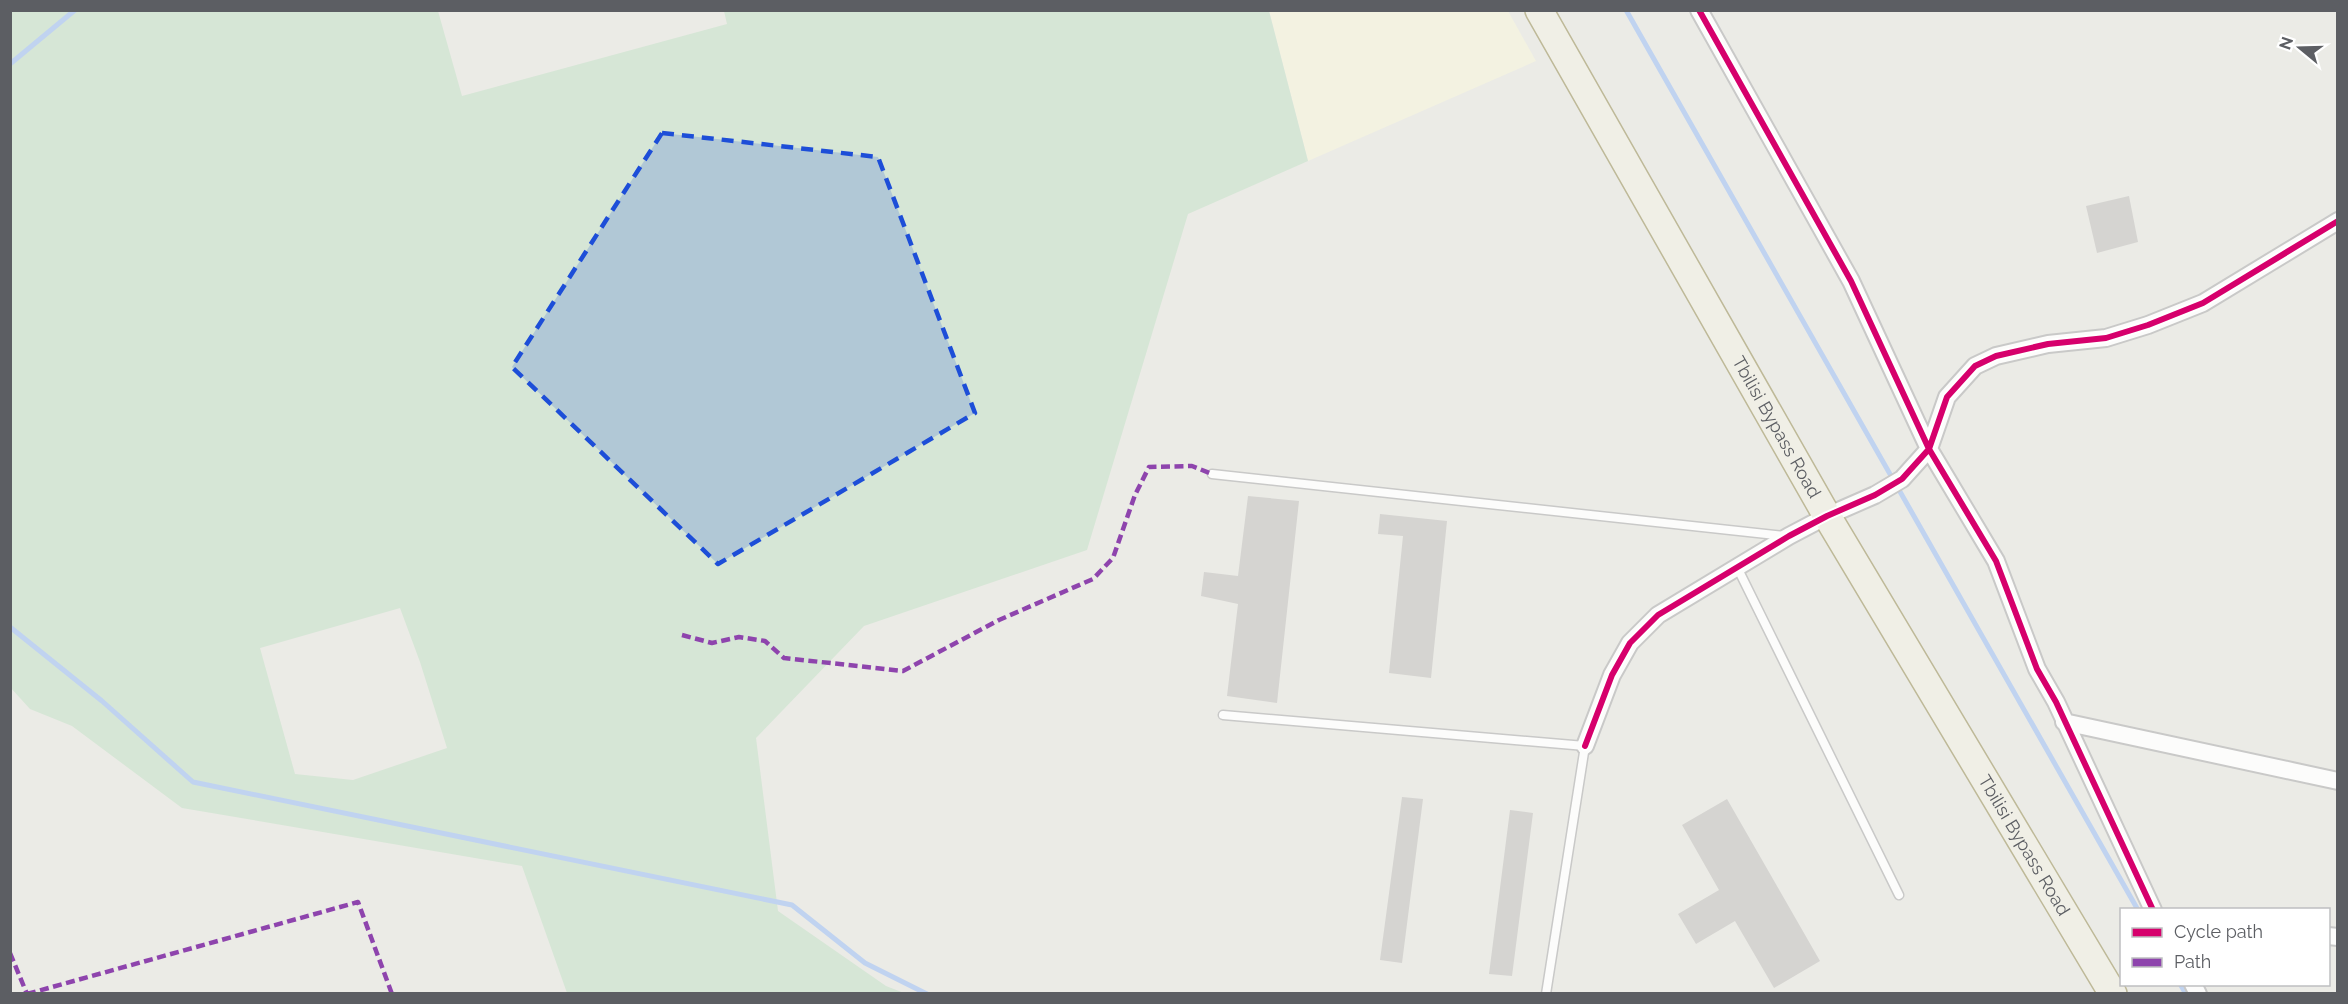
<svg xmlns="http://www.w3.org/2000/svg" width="2348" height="1004" viewBox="0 0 2348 1004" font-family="Raleway,sans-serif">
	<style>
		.commercial { fill: #f3f2e1 }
		.green { fill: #d6e6d6; fill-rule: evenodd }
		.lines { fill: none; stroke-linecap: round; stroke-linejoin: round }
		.stream { stroke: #c0d3f0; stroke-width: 5 }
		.building { fill: #d5d4d1 }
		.service-casing { stroke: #c9c9c8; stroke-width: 11 }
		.minor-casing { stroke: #c9c9c8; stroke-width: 20 }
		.trunk-casing { stroke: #beb998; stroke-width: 30 }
		.service { stroke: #fcfcfb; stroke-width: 8 }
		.minor { stroke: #fcfcfb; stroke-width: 16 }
		.trunk { stroke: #f0efe6; stroke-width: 27 }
		.quiet { stroke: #8e44ad; stroke-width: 4.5; stroke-dasharray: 9 4.5; stroke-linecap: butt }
		.cycleway-casing { stroke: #fff; stroke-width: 10 }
		.cycleway { stroke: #d6006c; stroke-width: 6 }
		.marked { fill: #1d4ed8; fill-opacity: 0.2; stroke: #1d4ed8; stroke-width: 4.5; stroke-dasharray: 12 8; stroke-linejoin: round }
		.labels { text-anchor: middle; stroke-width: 4.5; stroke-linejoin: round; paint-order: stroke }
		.street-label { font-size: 18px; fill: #5c5e63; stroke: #fff }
	</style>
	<rect width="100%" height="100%" fill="#ebebe6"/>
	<path class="commercial" d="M1269,11H1508L1536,61L1308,161Z"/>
	<path class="green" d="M10,11H438L462,96L727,24L724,11H1269L1308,161L1188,214L1087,550L864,626L756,738L778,911L886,986L904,993H567L522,866L182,808L72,726L30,709L10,687ZM400,608L420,662L447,748L353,780L295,774L260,648Z"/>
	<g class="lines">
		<path class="stream" d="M1626,10L2138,910
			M10,64L75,10
			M10,627L102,701L193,782L792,905L865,963L927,994
			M2180,984L2186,994"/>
	</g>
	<path class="building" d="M2129,196L2138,242L2097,253L2086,206Z
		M1248,496L1299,501L1277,703L1227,696L1238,604L1201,596L1204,572L1238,576Z
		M1380,514L1447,521L1431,678L1389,673L1403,536L1378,534Z
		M1402,797L1423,799L1402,963L1380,960Z
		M1727,799L1820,961L1774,988L1735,921L1696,944L1678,914L1719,890L1682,825Z
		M1510,810L1533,813L1512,976L1489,974Z"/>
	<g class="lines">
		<defs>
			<path id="service" d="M1212,474L1784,536
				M1737,567L1899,895
				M1223,715L1585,746L1546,994"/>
			<path id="minor" d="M1699,10L1851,281L1929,449L1996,561L2037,669L2056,702L2153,910
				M2064,722L2338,781
				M1585,746L1612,675L1630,643L1658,615L1789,536L1827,516L1875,495L1902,479L1929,449L1947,397L1975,366L1996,356L2048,344L2106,338L2148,325L2203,303L2338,221
				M2328,936L2338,937
				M2193,984L2198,994"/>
			<g id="trunk">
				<path id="s1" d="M1539,10L1827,516L2113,994"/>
			</g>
		</defs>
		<use href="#service" class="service-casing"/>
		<use href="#minor" class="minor-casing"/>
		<use href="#trunk" class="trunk-casing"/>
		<use href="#service" class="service"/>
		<use href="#minor" class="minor"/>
		<use href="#trunk" class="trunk"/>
		<path class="quiet" d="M682,635L712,643L739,637L765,641L784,658L903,671L999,620L1093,579L1113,558L1135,495L1149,467L1192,466L1212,474
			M10,953L27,994
			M27,994L358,902L392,994"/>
		<defs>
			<path id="cycleway" d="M1699,10L1851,281L1929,449L1996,561L2037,669L2056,702L2153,910
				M1585,746L1612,675L1630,643L1658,615L1789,536L1827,516L1875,495L1902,479L1929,449L1947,397L1975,366L1996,356L2048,344L2106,338L2148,325L2203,303L2338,221"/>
		</defs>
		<use href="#cycleway" class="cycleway-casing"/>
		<use href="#cycleway" class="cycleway"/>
	</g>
	<path class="marked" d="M662,133L878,157L975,413L718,564L512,367Z"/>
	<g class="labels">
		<g class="street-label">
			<text dy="6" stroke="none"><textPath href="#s1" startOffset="480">Tbilisi Bypass Road</textPath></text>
			<text dy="6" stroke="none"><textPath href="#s1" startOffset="966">Tbilisi Bypass Road</textPath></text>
		</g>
	</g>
	<rect width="2348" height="1004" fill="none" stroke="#5c5e63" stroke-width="24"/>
	<rect x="2120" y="908" width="210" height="78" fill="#ffffff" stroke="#bebfc1" stroke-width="1.5"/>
	<rect x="2132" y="928" width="30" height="9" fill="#d6006c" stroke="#bebfc1" stroke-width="1.5"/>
	<text x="2174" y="938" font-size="18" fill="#5c5e63">Cycle path</text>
	<rect x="2132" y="958" width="30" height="9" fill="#8e44ad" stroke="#bebfc1" stroke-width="1.5"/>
	<text x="2174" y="968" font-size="18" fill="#5c5e63">Path</text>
	<g transform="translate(2300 48) rotate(289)" stroke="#ffffff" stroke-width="4.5" paint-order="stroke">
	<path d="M0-4.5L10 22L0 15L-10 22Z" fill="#5c5e63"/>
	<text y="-9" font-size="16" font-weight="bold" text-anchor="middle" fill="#5c5e63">N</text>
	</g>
</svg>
